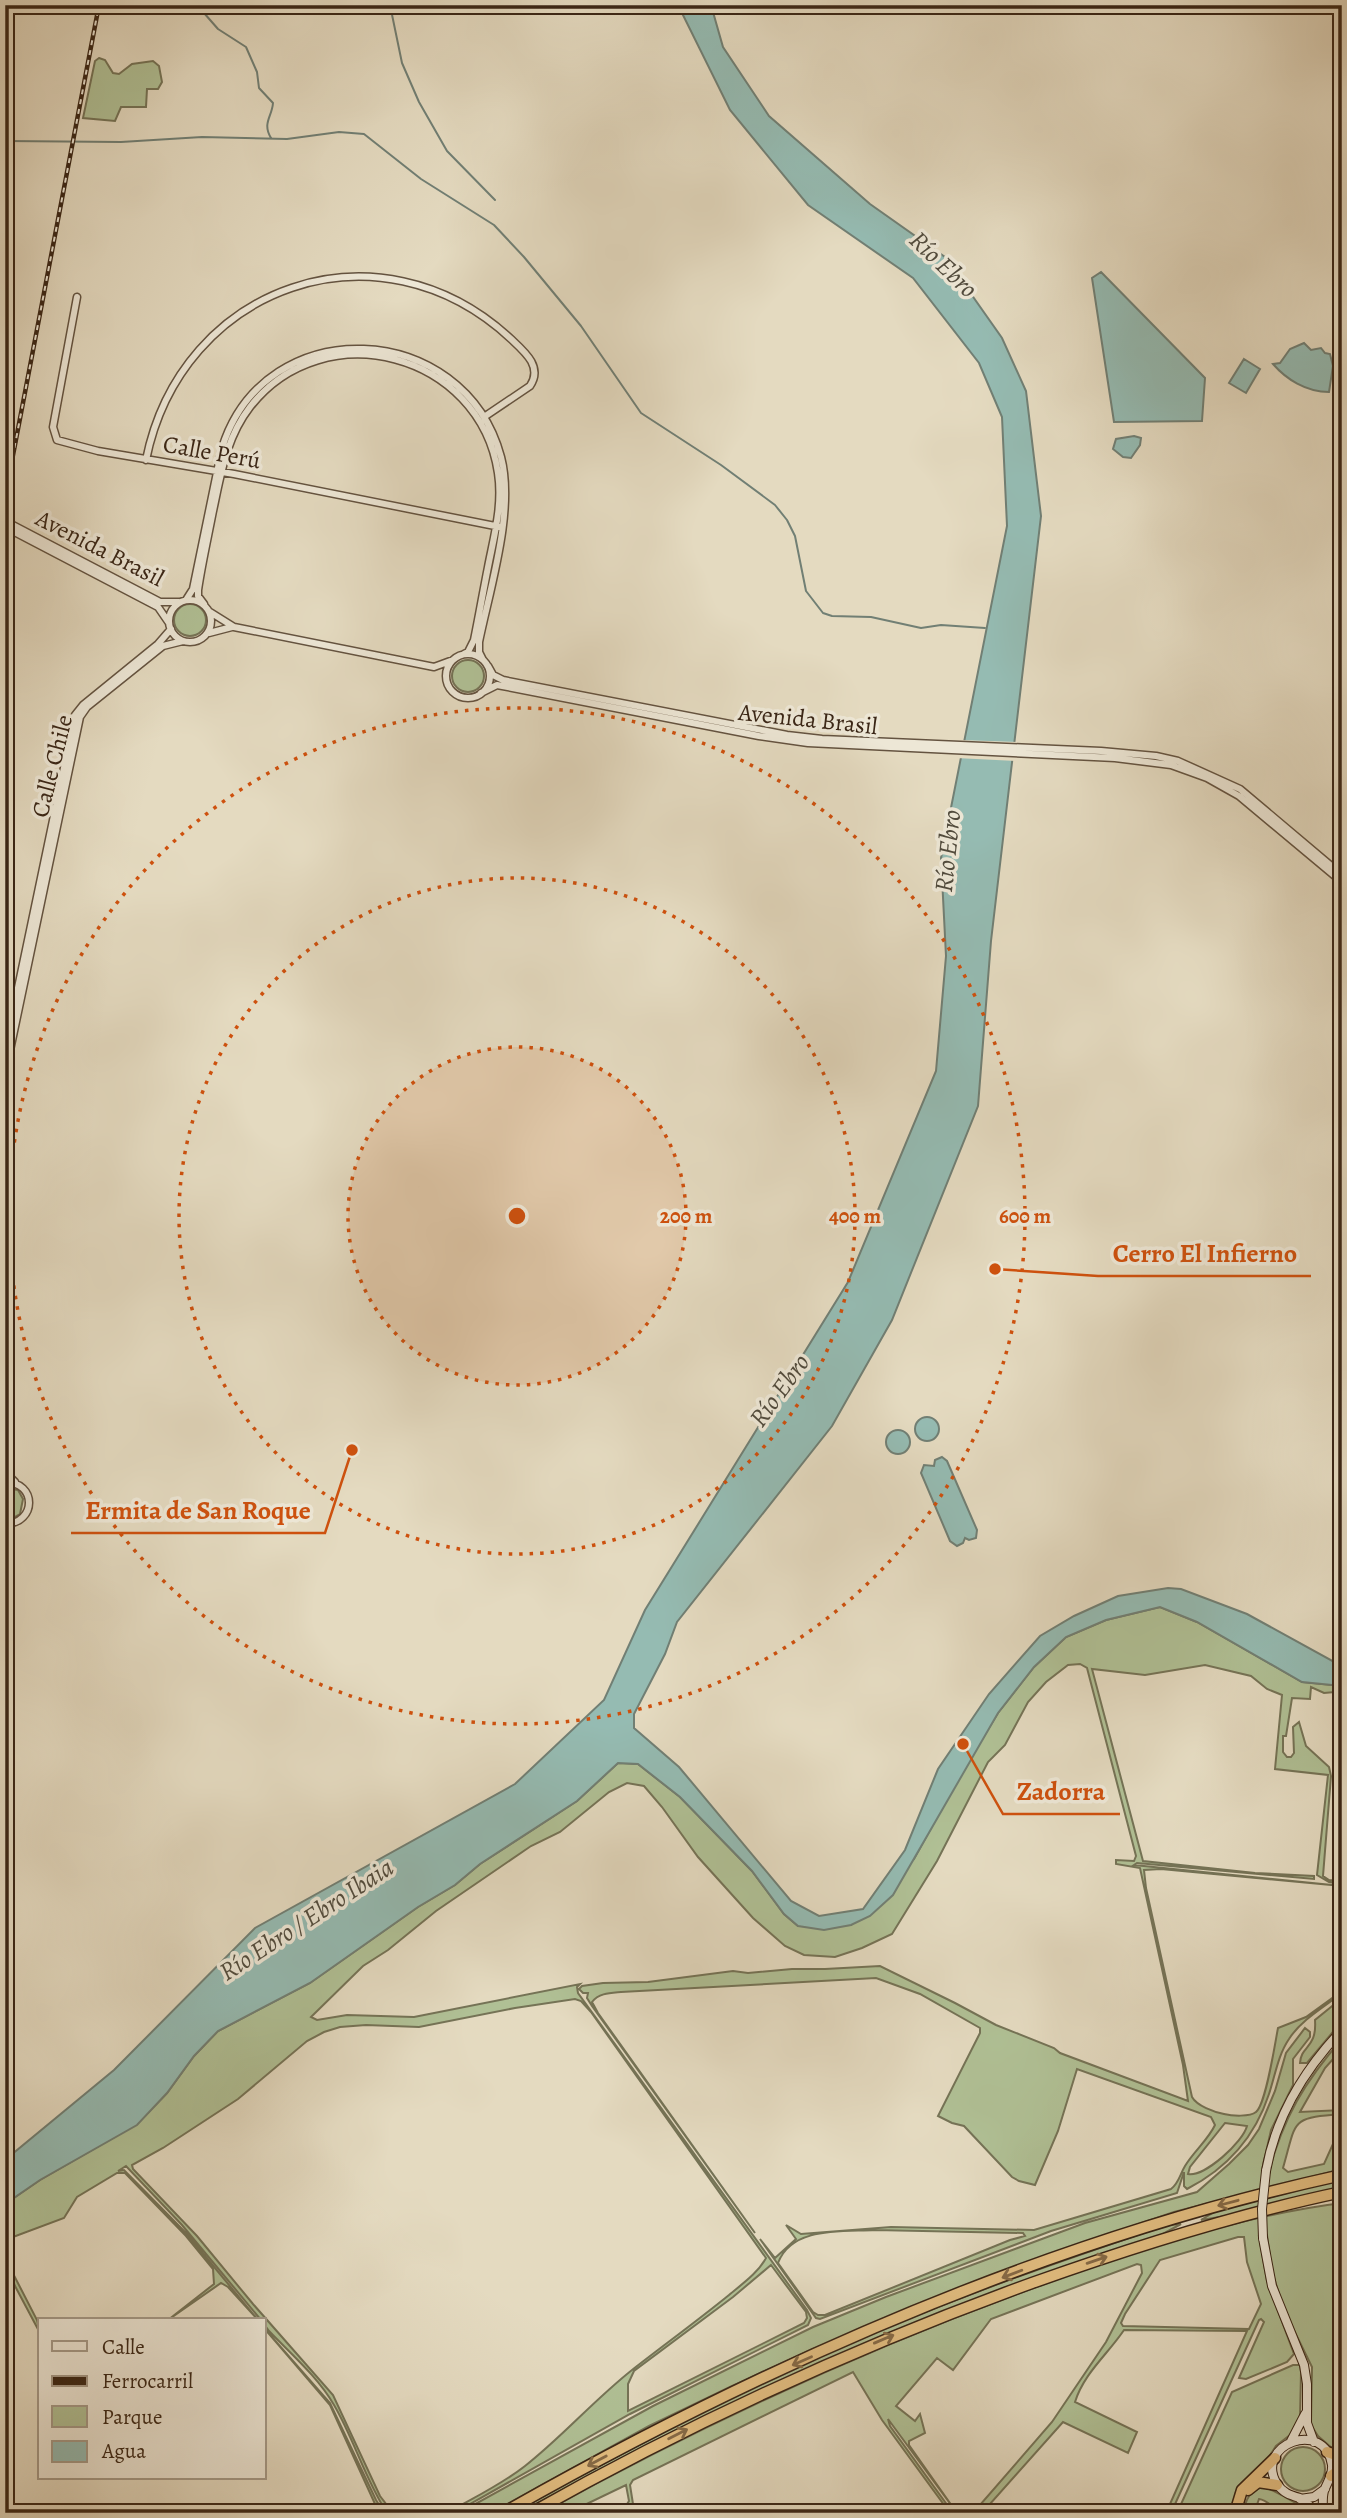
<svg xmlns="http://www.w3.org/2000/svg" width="1347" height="2518" viewBox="0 0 1347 2518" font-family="Alegreya,serif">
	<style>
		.green { fill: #b0c095; stroke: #757356; stroke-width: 2; fill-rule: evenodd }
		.water { fill: #95bbb2; stroke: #717f74; stroke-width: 2 }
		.pier { fill: #e4dac0 }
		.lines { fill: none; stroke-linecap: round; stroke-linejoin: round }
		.stream { stroke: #717f74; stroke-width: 2 }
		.minor-casing { stroke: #645340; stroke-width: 9 }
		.secondary-casing { stroke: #3a2616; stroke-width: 10 }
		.motorway-casing { stroke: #3a2616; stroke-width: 13 }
		.minor { stroke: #ede7d6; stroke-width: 6 }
		.secondary { stroke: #ede7d6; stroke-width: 8 }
		.motorway { stroke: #e2bd80; stroke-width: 10 }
		.rail-casing { stroke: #3a2616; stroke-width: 4.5 }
		.rail { stroke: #ede7d6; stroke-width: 2; stroke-dasharray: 5; stroke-linecap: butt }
		.secondary-bridge-casing { stroke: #3a2616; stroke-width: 10; stroke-linecap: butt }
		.secondary-bridge { stroke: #ede7d6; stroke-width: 8 }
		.oneway { stroke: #866a46 }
		.ring { fill: none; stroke: #ce510e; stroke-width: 3.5; stroke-dasharray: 3.5 7 }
		.labels { text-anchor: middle; stroke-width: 7; stroke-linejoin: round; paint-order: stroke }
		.street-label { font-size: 24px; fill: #3a2616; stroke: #ede7d6 }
		.water-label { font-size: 26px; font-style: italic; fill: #514b3d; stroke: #ede7d6 }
		.centre { fill: #ce510e; stroke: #ede7d6; stroke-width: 3.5 }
		.ring-label { font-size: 21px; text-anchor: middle; font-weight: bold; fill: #ce510e; stroke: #ede7d6; stroke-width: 7; stroke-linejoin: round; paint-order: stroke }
		.leader { fill: none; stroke: #ce510e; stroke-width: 2.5 }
		.callout-dot { fill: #ce510e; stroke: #ede7d6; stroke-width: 2.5 }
		.callout-label { font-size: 26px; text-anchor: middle; font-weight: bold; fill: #ce510e; stroke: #ede7d6; stroke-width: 7; stroke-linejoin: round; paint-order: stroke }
	</style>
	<rect width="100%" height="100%" fill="#e4dac0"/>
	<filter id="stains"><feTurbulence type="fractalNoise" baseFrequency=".00286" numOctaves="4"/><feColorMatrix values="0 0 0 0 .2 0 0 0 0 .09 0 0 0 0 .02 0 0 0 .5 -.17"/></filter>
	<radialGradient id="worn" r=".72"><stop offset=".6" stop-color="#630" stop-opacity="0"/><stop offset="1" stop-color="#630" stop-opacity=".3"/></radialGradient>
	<path class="green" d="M99,58L105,60L113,73L119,74L132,64L153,61L159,66L162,82L158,89H147L146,107H121L115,121L83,118L95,61Z
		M174 620a16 16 0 1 1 32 0a16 16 0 1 1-32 0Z
		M452 676a16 16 0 1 1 32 0a16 16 0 1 1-32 0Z
		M5,1488L18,1490L23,1499L20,1514L11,1519H5Z
		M1160,1607L1197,1622L1302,1682L1342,1686V1697L1335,1692L1324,1693L1311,1687L1310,1699L1292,1698L1286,1736H1283V1752L1287,1757H1291L1294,1753L1293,1727L1299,1722L1306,1746L1329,1767L1331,1776L1323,1876L1329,1880L1342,1881V1884L1329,1882L1317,1875L1328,1775L1275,1769L1282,1695L1267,1689L1251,1676L1205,1665L1145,1675L1092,1669L1143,1861L1255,1873L1314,1876V1879L1137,1863L1134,1865L1342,1886L1161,1869L1144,1870L1146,1888L1192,2097C1197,2106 1214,2112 1224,2114C1232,2116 1250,2117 1256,2112C1266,2104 1275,2043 1278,2028L1306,2017L1342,1991V1993C1324,2007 1301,2020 1289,2039C1278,2055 1275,2076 1269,2094C1255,2137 1226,2169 1187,2189L1184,2186V2172L1177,2193L1051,2231L820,2319L816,2318L760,2239L775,2258L796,2239L786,2225L801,2234L891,2227L1034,2230L1171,2189C1179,2183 1180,2174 1185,2166C1194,2151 1208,2140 1215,2125L1211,2117L1077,2069L1058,2131L1035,2185L1019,2181L1012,2177L964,2126L952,2123L938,2116L980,2033V2028L920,1994L876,1978L621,1992C610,1993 599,1993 592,2002L598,2013L755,2233L592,2006L587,1998L588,1993H583L579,1989L582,1986L603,1983L648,1982L733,1971L748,1973L792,1969H825L880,1966L955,2003L996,2025L1054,2048L1060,2053L1188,2101L1183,2065L1140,1868L1116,1864V1860L1134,1861L1136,1856L1087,1668L1080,1664L1068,1665L1046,1682L1028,1702L1005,1745L988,1762L937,1861L892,1934L862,1948L835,1957L804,1955L785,1946L753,1918L698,1857L662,1807L644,1786L627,1783L609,1792L560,1832L531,1846L436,1911L388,1950L363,1966L311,2017L317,2020L347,2015L414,2017L580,1984L577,1987L578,1993L807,2310L811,2318L808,2325L630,2414L454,2513H447C473,2498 501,2485 525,2466C562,2437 594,2400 632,2370C664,2345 697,2321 729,2295C742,2284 758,2273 766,2258L591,2012L581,2001L575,1999L515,2008L419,2027L366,2025L340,2027L324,2032L307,2041L238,2099L163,2148L132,2165L133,2169L197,2236L253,2304L333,2395L380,2496L393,2513H387C365,2479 354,2439 334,2405C318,2377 291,2354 269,2331L264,2324V2320H261L182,2225L126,2166L118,2171L124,2170L186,2233L258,2320L228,2287L221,2283L168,2320L214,2284L213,2269L186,2236L125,2173H117L77,2197L64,2218L5,2240V2204L40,2180L137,2124L167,2093L194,2056L218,2031L310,1983L418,1907L455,1885L480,1864L577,1801L618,1763L638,1764L680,1797L752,1871L784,1914L798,1926L851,1925L914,1859L961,1774L998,1713L1034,1667L1066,1637L1106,1620ZM1225,2123L1247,2126C1243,2142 1205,2177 1188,2174L1190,2167ZM875,2230L1023,2233L1025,2236L1010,2240L825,2315H818L813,2312L778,2263C792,2226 843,2232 875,2230ZM771,2265L806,2312L807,2318L804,2323L628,2411V2384L634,2371L733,2297Z
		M1342,1998V2021L1307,2063H1300C1301,2045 1317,2049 1315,2020Z
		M1305,2028L1310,2032V2037L1293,2059V2085L1271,2130L1262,2170L1269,2172C1283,2118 1305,2081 1342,2039V2049L1325,2068L1300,2112L1342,2110V2114C1289,2118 1297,2120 1283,2168L1288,2172L1324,2164L1342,2124L1340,2151L1342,2169L1174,2212L1036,2259L813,2349L730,2387L649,2426L491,2513H459L653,2406L813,2327L886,2297L1085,2223L1197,2192L1229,2164L1248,2145L1259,2129L1275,2091L1286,2053Z
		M1342,2179V2188L1232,2215L1201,2220L1216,2211Z
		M1342,2203V2452L1333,2449L1318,2436L1311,2425L1312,2367L1284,2310L1272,2271L1267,2235L1259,2236L1267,2281L1294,2354L1287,2362L1246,2379L1239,2378L1264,2322L1261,2319L1259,2320L1171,2513H1166L1247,2331L1124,2330C1108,2354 1084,2373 1075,2402L1137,2432L1128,2453L1063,2422L982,2513H973L1052,2422L1106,2342L1142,2273L1141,2265L1137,2264L991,2319L953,2370L937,2358L896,2406L915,2421L920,2414L925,2433L909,2441V2445L957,2513L888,2419L890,2426L953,2513H950L882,2420L853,2372L633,2480L630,2485L633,2504L624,2513H621L629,2501L626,2485L568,2513H542C700,2426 862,2351 1031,2289C1129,2253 1238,2216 1342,2203ZM1238,2237H1244L1247,2262L1261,2304L1249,2329L1123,2326L1121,2323L1125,2314L1160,2260Z
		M1181,2224L1161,2235L980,2298L566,2489L523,2513H510C623,2453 735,2392 853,2342C956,2297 1061,2261 1167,2225Z
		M5,2258L37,2320L40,2333L15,2286Z
		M264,2328L330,2403L376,2500L384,2513H381L375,2504L330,2405Z
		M1293,2365H1300L1301,2372L1300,2418L1290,2435L1276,2446L1267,2460L1236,2492L1230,2513H1177L1232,2392Z
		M1281 2469a22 22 0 1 1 44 0a22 22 0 1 1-44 0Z
		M1263,2487C1270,2488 1306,2508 1312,2513C1302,2513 1289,2515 1280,2511C1272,2508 1268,2500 1259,2499L1254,2513H1244C1245,2499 1250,2491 1263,2487Z"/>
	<path class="water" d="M678,5H711L723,47L769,116L870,204L945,257L1002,338L1026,391L1041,516L991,941L978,1106L892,1320L832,1426L677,1622L665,1654L634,1714V1728L679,1767L791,1901L819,1916L863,1909L905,1850L938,1769L989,1694L1040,1636L1074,1616L1118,1596L1168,1588L1181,1589L1247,1614L1336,1663H1342V1686L1302,1682L1197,1622L1160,1607L1106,1620L1066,1637L1034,1667L998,1713L893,1895L870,1916L851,1925L824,1930L798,1926L784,1914L752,1871L680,1797L638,1764L618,1763L577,1801L480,1864L455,1885L418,1907L310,1983L218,2031L194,2056L167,2093L137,2125L40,2180L5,2204V2160L114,2070L255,1928L515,1784L604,1700L645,1610L848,1282L936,1071L946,956L941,858L1007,526L1002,417L979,363L913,278L808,205L730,110Z
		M1101,272L1205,378L1202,421L1114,422L1092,278Z
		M1304,343L1311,350L1321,348L1325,353L1330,354L1333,366L1329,392C1306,392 1286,379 1273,364L1280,363L1290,349Z
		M1244,359L1260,369L1246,393L1229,383Z
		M1134,436L1141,438L1140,445L1131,458L1123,457L1113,449L1116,439Z
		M915 1429a12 12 0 1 1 24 0a12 12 0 1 1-24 0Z
		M886 1442a12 12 0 1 1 24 0a12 12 0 1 1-24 0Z
		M942,1457L947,1461L977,1530L976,1538L969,1540L965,1538L963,1543L957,1546L950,1541L921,1473L924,1465L934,1466L935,1460Z"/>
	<path class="pier" d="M960,740L1019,742L1016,761L956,758Z"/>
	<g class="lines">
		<path class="stream" d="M197,5L218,29L246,47L257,72L259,88L273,103C272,117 262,123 271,138
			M390,5L402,63L419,102L447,151L495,200
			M5,141L121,142L202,137L287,139L339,132L364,134L421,179L494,225L524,257L581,326L641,413L721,465L775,505L787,520L795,536L806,591L823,613L832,616L871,617L921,628L941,625L985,628"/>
		<defs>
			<path id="minor" d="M77,297L53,427L57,440L98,451L234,474L500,527
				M146,460C181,285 379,216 511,339C525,352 543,367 530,386L484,417
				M5,521L160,602H179
				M5,527L158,607L169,623
				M169 621a21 21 0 1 1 42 0a21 21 0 1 1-42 0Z
				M186,600L193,589L222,448C265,310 464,319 501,457C515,510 490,588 479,642V652L483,660
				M204,604L198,596V590C202,563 208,537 213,511C221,474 226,438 250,407C324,312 480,353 498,473C503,505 494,536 488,567C483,592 479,616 474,640L468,652L464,654
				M210,612L234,627L434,667L453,660
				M209,633L232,627
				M446 676a22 22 0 1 1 44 0a22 22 0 1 1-44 0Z
				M488,666L493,675L503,680L787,735L822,739L1101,751L1156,756L1178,761L1240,789L1342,875
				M481,693L497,685L759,736L808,743L1115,758L1171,765L1207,778L1239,796L1342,882
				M5,1050L75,715L83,705L158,644L171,629
				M5,1074L80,717L87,707L163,646L183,641
				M5,1461L8,1475L15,1482
				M5,1482C37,1482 37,1523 5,1524"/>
			<path id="secondary" d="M1266,2171C1276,2115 1304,2070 1342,2030
				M1263,2238L1272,2286L1304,2365L1307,2384V2423L1314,2442
				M1291,2441L1305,2414
				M1300,2499L1314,2497L1325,2489
				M1316,2513C1312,2508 1306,2501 1300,2498C1290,2495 1283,2493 1277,2484C1253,2444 1325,2418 1332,2465C1333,2476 1327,2482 1324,2491C1322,2498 1323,2506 1323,2513"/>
			<path id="motorway" d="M1327,2452L1342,2457
				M1331,2476L1342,2468
				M1248,2490L1258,2482L1277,2485
				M503,2513C764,2365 1048,2239 1342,2175
				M531,2513C692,2422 858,2346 1032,2283C1133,2247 1237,2214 1342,2192
				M1235,2513L1242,2490L1275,2458"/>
		</defs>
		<use href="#minor" class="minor-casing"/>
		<use href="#secondary" class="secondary-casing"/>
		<use href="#motorway" class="motorway-casing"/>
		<use href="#minor" class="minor"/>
		<use href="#secondary" class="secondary"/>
		<use href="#motorway" class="motorway"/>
		<defs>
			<path id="rail" d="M5,497L99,5"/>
		</defs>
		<use href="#rail" class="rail-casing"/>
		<use href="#rail" class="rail"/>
		<defs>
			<path id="secondary-bridge" d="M1263,2238L1262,2209L1266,2171"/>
		</defs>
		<use href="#secondary-bridge" class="secondary-bridge-casing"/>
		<use href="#secondary-bridge" class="secondary-bridge"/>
	</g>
	<defs><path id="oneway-shaft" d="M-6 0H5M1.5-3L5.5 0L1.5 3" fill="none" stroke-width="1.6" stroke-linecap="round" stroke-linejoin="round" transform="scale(1.75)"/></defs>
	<g class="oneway">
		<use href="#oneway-shaft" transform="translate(1228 2203) rotate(165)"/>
		<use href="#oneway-shaft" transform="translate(1097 2260) rotate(-19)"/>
		<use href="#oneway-shaft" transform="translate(1012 2274) rotate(159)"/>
		<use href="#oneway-shaft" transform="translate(884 2339) rotate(-23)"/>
		<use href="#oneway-shaft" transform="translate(802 2361) rotate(156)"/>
		<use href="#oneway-shaft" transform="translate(678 2434) rotate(-27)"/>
		<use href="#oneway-shaft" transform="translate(597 2461) rotate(152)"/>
	</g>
	<circle cx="517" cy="1216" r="169" fill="#ce510e" fill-opacity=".12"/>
	<g class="ring">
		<circle cx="517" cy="1216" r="169"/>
		<circle cx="517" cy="1216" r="338"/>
		<circle cx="517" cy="1216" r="508"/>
	</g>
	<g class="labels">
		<g class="street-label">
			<text transform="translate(212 452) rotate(10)" y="8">Calle Perú</text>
			<text transform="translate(100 548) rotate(27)" y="8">Avenida Brasil</text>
			<text transform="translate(808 719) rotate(6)" y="8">Avenida Brasil</text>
			<text transform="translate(52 766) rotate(-76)" y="8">Calle Chile</text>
		</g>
		<g class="water-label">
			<text transform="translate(944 264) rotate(44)" y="9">Río Ebro</text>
			<text transform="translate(947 851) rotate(-84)" y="9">Río Ebro</text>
			<text transform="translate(779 1390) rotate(-54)" y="9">Río Ebro</text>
			<text transform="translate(306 1919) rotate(-33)" y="9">Río Ebro / Ebro Ibaia</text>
		</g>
	</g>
	<circle cx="517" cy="1216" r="10" class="centre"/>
	<g class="ring-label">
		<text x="686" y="1223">200 m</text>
		<text x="855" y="1223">400 m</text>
		<text x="1025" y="1223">600 m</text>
	</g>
	<path class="leader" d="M995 1269L1098 1276H1311M352 1450L325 1533H71M963 1744L1003 1814H1120"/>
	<g class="callout-dot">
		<circle cx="995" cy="1269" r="7"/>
		<circle cx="352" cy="1450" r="7"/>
		<circle cx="963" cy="1744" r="7"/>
	</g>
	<g class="callout-label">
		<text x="1205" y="1262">Cerro El Infierno</text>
		<text x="198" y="1519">Ermita de San Roque</text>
		<text x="1061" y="1800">Zadorra</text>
	</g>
	<rect width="1347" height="2518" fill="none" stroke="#e4dac0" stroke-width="28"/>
	<rect x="7" y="7" width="1333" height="2504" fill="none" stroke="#3a2616" stroke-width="3.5"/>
	<rect x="14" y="14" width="1319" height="2490" fill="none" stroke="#3a2616" stroke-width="2"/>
	<rect x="38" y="2318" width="228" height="161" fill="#ede7d6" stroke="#a59a89" stroke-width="2"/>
	<rect x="52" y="2341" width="35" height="10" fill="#ede7d6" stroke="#a59a89" stroke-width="2"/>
	<text x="102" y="2354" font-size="21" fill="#3a2616">Calle</text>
	<rect x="52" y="2376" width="35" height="10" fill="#3a2616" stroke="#a59a89" stroke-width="2"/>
	<text x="102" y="2388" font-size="21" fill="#3a2616">Ferrocarril</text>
	<rect x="52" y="2406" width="35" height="21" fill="#b0c095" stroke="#a59a89" stroke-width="2"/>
	<text x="102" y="2424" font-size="21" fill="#3a2616">Parque</text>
	<rect x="52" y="2441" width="35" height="21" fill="#95bbb2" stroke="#a59a89" stroke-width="2"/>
	<text x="102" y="2458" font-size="21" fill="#3a2616">Agua</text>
	<rect width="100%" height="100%" filter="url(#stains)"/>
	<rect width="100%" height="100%" fill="url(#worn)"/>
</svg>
